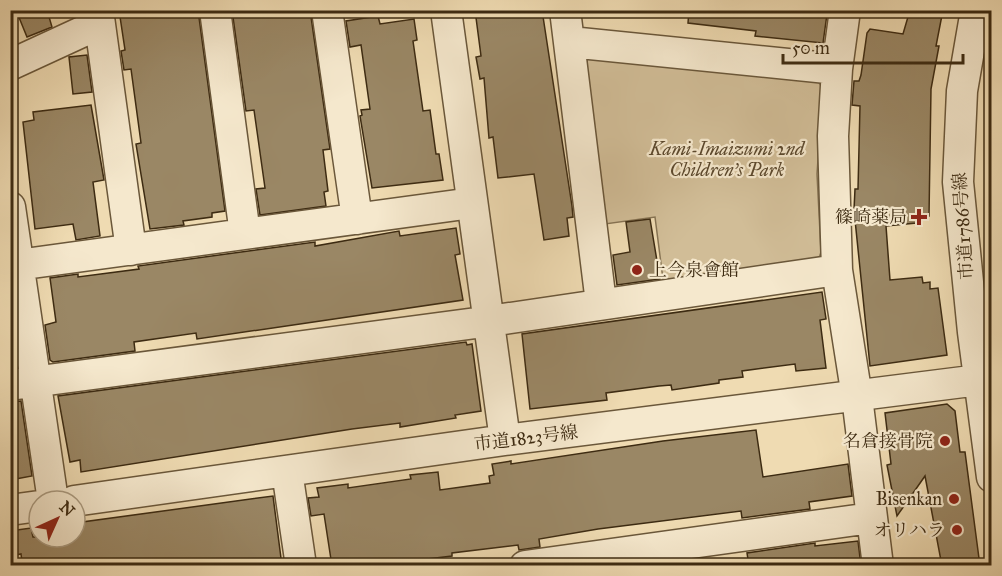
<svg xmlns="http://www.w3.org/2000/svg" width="1002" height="576" viewBox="0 0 1002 576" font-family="'IM FELL Great Primer','Noto Serif JP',serif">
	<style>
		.green { fill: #d1bd97; stroke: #877454; stroke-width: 1.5 }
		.building { fill: #9a8765; stroke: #3d2b12; stroke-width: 1.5 }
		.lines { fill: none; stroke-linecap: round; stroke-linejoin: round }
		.minor-casing { stroke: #6a573a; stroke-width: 33 }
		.minor { stroke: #f5e8cd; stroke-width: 30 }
		.poi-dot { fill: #8f2418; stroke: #f5e8cd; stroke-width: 2 }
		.labels { text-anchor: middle; stroke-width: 4.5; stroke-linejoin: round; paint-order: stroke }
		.park-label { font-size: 18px; font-style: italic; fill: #5b482d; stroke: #f5e8cd }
		.poi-label { font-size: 18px; fill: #3d2b12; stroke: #f5e8cd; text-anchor: end }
		.street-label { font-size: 18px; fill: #3d2b12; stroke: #f5e8cd }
	</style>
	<rect width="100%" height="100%" fill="#efdbb2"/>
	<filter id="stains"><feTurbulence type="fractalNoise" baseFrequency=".00333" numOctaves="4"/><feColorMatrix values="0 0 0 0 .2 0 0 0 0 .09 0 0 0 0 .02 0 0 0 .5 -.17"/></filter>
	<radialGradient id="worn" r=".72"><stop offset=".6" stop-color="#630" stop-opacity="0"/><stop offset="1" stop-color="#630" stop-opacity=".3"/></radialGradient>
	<path class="green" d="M597,53L817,80L823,88L817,174L821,252L819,258L664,287L655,217L605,224L584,67L587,60Z"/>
	<path class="building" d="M16,10H47L52,27L27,37Z
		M119,10H152L153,14L198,10L225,211L212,213V217L183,221L184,225L150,229L136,144L141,143L131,69L124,70L121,51L125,50Z
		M232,10H310L330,149L323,150L328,191L324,192L326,206L260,215L256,189L265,188L254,110L246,111Z
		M475,10H542L572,206L573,217L567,218L569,236L544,240L534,174L498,178L493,137L489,138L484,78L480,79L476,57L481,56Z
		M689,10H800L827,14L823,43L755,36L756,31L688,23Z
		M910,10H943L936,46H939L931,89L929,216H916V223L886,226L890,280L922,277L923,283L930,282V289L938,288L947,355L870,366L854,210L855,189H858L860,106L852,105L854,81H859L861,75L867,33L870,29L903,34Z
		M378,16L380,24L414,19L417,40L413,41L423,111L430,110L436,154H439L443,180L372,188L360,116L362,115L361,110L370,109L361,45L350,47L346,21Z
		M87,55L92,92L73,94L69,57Z
		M91,105L104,180L93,182L100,236L76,240L73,224L35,229L23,122L34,120L33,112Z
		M650,219L660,279L617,285L613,255L630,252L626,222Z
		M456,228L460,254L455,255L463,300L197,339L196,333L134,342L135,351L53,362L50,360L45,325L56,322L50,278L78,274V277L139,269L138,266L315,242V246L399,231L400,236Z
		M822,292L826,319L820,320L826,368L796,371L795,364L742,371L743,377L719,380V383L672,390L671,385L659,386L606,393L607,400L530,409L522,334Z
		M466,342L467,345L472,344L481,411L455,415L456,418L400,427V423L352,429L81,472L80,460L70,462L58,396Z
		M21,401L32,476L10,480V402Z
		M947,404L955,411L960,452H965L980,566H942L925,476L897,516L887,465L891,464L885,413Z
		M756,430L763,477L848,464L852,496L809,502L810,509L742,518L741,511L598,529L539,539L540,547L519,550L518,545L452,553V556L403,562L404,566H332L324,514L311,516L308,498L319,497L317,488L348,484V488L411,479L410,475L438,472L440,490L490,483L489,476L494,475L492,464L511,461V464L663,441Z
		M273,496L282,566H38L37,560L22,562L21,554L10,556V531L31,528L33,537H75V523Z
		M858,541L861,566H749L747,553L815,543V546Z"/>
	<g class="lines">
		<defs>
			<path id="minor" d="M98,10L131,250
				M215,10L245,234
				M327,10L357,219
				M446,10L505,440
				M565,10L601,303
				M845,10L837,69L833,136L837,270L857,397L878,566
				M976,10L962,91L958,182L973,332L992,477
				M570,42L837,69
				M10,65L99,24
				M10,207L53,501
				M10,266L472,203
				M10,385L476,323L837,270
				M287,471L301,566
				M74,501L505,440L979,380
				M10,510L39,506
				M525,566L871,518"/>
		</defs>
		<use href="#minor" class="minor-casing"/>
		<use href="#minor" class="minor"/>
	</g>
	<g class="poi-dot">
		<path d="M916 208h6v6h6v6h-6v6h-6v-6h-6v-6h6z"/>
		<circle cx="637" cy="270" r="6"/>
		<circle cx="945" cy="441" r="6"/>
		<circle cx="954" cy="499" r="6"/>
		<circle cx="957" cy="530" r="6"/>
	</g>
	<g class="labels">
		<g class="park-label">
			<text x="727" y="155">Kami-Imaizumi 2nd<tspan x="727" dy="21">Children's Park</tspan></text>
		</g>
		<g class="poi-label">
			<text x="907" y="223">篠崎薬局</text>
			<text x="649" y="276" text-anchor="start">上今泉會館</text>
			<text x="933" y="447">名倉接骨院</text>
			<text x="942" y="505">Bisenkan</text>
			<text x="945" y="536">オリハラ</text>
		</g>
		<g class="street-label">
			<text transform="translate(963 226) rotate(-94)" y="6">市道1786号線</text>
			<text transform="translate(526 438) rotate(-7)" y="6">市道1823号線</text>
		</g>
	</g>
	<rect width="1002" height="576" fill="none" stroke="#efdbb2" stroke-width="36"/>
	<rect x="12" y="12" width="978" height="552" fill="none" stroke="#3d2b12" stroke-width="3"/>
	<rect x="18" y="18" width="966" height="540" fill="none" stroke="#3d2b12" stroke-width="1.5"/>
	<g transform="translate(57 519) rotate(45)"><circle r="28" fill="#f5e8cd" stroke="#ab9c82" stroke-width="1.5"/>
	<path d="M0-4.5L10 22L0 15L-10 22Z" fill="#8f2418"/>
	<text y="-9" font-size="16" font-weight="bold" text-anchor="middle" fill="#3d2b12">N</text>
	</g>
	<path d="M783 54v9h180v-9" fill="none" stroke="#3d2b12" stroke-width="3"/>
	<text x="792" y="54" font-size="18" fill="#3d2b12" stroke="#f5e8cd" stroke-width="4.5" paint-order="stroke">50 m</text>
	<rect width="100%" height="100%" filter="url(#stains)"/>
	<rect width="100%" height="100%" fill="url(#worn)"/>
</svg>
